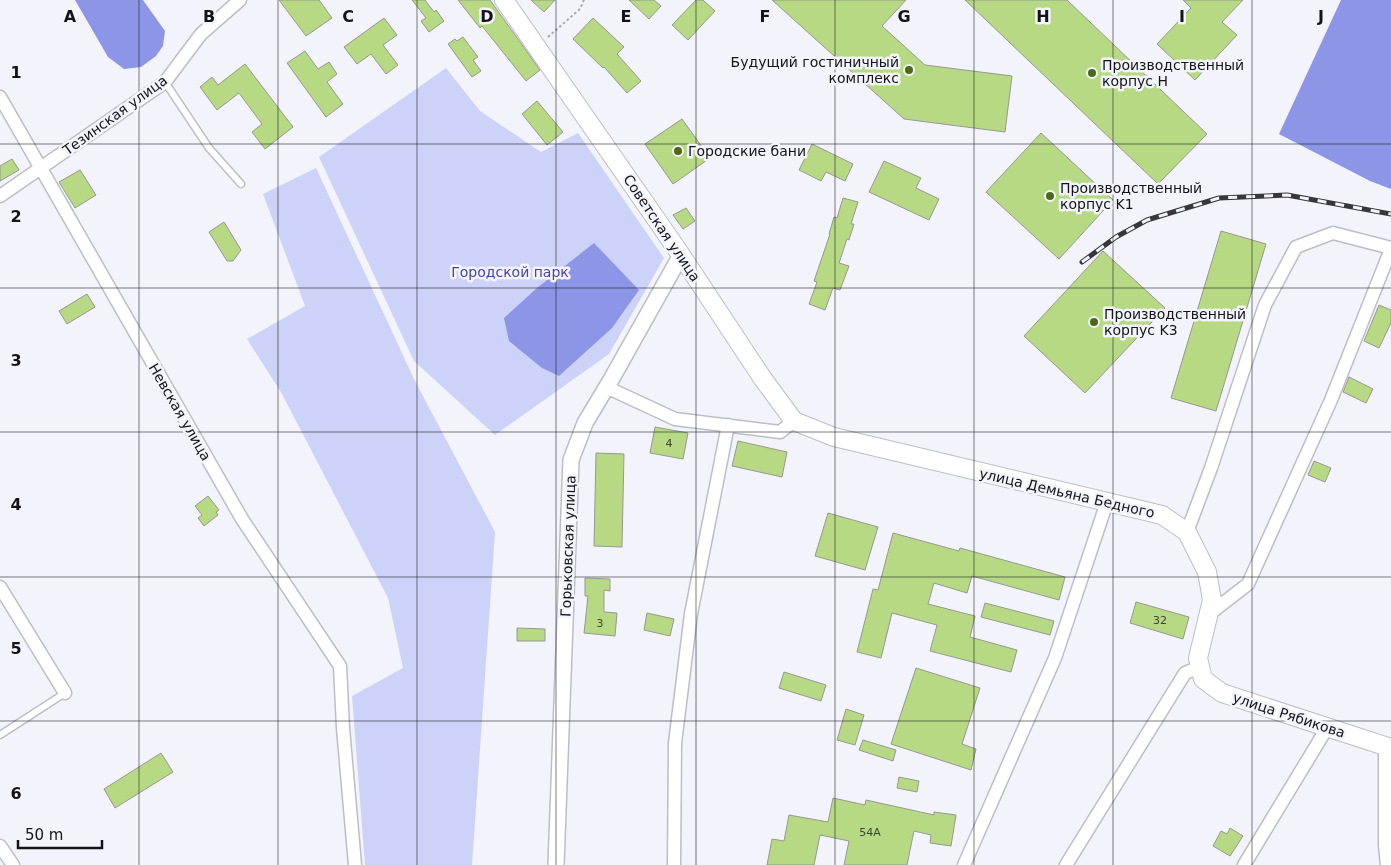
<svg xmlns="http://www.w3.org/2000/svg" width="1391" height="865" viewBox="0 0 1391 865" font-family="'DejaVu Sans',sans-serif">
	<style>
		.green { fill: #cdd2f8 }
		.water { fill: #8d95e6 }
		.building { fill: #b7d983; stroke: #969892 }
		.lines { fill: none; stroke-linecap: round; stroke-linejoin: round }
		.service-casing { stroke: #bdbec5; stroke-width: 9 }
		.minor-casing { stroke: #bdbec5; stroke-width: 15 }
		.tertiary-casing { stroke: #bdbec5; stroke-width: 18 }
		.secondary-casing { stroke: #bdbec5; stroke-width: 20 }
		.path { stroke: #a9a9af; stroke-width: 2; stroke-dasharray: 2.5 2.5; stroke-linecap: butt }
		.service { stroke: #fff; stroke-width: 6 }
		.minor { stroke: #fff; stroke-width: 12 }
		.tertiary { stroke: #fff; stroke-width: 15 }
		.secondary { stroke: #fff; stroke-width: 18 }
		.rail-casing { stroke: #373739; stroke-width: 5 }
		.rail { stroke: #f3f4fb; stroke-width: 3; stroke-dasharray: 9; stroke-linecap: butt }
		.grid { fill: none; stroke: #141416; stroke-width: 1; stroke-opacity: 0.55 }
		.poi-dot { fill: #4e681a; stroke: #f3f4fb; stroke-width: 2 }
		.labels { text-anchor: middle; stroke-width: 5; stroke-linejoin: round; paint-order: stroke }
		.number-label { font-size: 11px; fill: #3d4531 }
		.poi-label { font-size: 14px; fill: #141416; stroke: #f3f4fb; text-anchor: start }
		.street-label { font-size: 14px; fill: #141416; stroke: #f3f4fb }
		.park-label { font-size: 14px; fill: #4545a3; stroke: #f3f4fb }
		.grid-label { font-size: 16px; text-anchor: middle; font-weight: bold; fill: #141416; stroke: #f3f4fb; stroke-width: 5; stroke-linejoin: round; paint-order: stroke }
	</style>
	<rect width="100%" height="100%" fill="#f3f4fb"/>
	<path class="green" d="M446,68L480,111L541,152L578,133L664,258L609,354L495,435L414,361L319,157Z
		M316,168L415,381L495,532L472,865H365L352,696L403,668L388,598L282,394L247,339L305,306L263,194Z"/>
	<path class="water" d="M75,0H143L165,31L163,46L156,56L141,67L124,69L108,57Z
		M1341,0H1391V189L1370,181L1279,134Z
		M594,243L639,290L612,328L559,376L542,368L509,341L504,318L537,288Z"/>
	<path class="building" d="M279,0H319L332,18L306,36Z
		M412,0H425L434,12L436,10L444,21L429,32L421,21L426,18Z
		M458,0H490L540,70L526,81L482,26L480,28Z
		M531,0H555L544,12Z
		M629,0H654L661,6L649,19Z
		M696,0H703L715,11L688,40L672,25Z
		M772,0H906L882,26L925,65L1012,76L1005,132L904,119Z
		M965,0H1067L1207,134L1158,184Z
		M1183,0H1243L1222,22L1237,35L1195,80L1157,44L1191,8Z
		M384,18L397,35L383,45L398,65L386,74L371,54L357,64L344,47Z
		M593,18L624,47L617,54L641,81L627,93L604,67L603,68L573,39Z
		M463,37L478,57L473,60L481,71L472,77L448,44L455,39L457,41Z
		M305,51L318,69L329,62L337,74L327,82L343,104L326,117L287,63Z
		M245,64L293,127L265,149L252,132L262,124L239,93L217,110L200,87L212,77L218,85Z
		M537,101L563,132L547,145L522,114Z
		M682,119L710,158L673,184L645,144Z
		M1041,133L1113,200L1059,259L986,192Z
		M812,144L853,164L845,181L826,172L821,181L799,170Z
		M12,159L19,170L0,181V166Z
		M884,161L921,178L916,188L939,199L929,220L869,192Z
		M80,170L96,195L75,208L59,182Z
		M843,198L858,202L851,224H854L849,240L847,239L839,263L849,266L840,290L833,288L825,310L809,304L817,282L814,281L830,234H829L834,217L837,218Z
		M686,208L695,221L683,229L673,215Z
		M224,222L241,250L233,261H227L209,232Z
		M1221,231L1266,244L1216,411L1171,398Z
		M1103,251L1165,308L1085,393L1024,336Z
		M87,294L95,307L67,324L59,311Z
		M1379,305L1391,310V323L1379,348L1364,341Z
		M1349,377L1373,389L1366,403L1343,392Z
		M655,427L688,433L683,459L650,453Z
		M738,441L787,452L782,477L732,466Z
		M596,453L624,454L622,547L594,546Z
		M1314,461L1331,468L1325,482L1308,475Z
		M208,496L219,510L216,512L218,515L204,526L198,518L202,515L195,506Z
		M828,513L878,527L865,570L815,556Z
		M893,533L959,551L960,548L1065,577L1059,600L972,576L967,593L934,583L928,604L975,616L970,637L1017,650L1011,672L930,651L937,625L892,613L881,658L857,652L873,589L878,590Z
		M585,578L610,579V591L604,590V612L617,613L615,636L584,633L588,596H585Z
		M1136,602L1189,617L1183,639L1130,623Z
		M985,603L1054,621L1050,635L981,617Z
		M647,613L674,619L670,636L644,630Z
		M517,628L545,629V641H517Z
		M916,668L980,688L962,744L976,749L971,770L891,744Z
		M784,672L826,685L821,701L779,688Z
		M846,709L864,715L855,745L837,740Z
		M863,740L896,750L893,761L859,750Z
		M161,753L173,772L115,808L104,789Z
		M899,777L919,781L917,792L897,788Z
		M833,798L865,805L866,800L934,815V812L956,815L951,846L930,843L931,835L914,831L907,865H844L849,841L820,835L814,865H767L772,839L784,841L789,815L828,822Z
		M1230,828L1243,836L1230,856L1213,846L1221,831L1227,834Z"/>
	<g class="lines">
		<defs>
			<path id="service" d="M165,82L209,148L241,184
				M0,735L65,693"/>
			<path id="minor" d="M0,97L242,519L340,666L343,728L355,865
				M0,196L165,82L201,34L240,0
				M606,387L675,419L780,432L794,421
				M1187,532L1211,468L1265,305L1296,247L1333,233L1391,248
				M0,587L65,693
				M1208,615L1248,584L1331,400L1391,249
				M1385,747V845L1387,865
				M0,846L13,865
				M674,865L675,743L691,614L728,425
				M964,865L1055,658L1107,502
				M1066,865L1185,673L1200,667
				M1244,865L1327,728"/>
			<path id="tertiary" d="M556,865L571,460L585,423L612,378L681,255"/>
			<path id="secondary" d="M504,0L681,255L763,379L794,421L834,437L1162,515L1187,532L1207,572L1212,600L1198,658L1203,679L1222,693L1391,748"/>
		</defs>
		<use href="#service" class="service-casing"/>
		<use href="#minor" class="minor-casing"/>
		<use href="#tertiary" class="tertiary-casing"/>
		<use href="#secondary" class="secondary-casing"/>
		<path class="path" d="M548,37L580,9L584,0"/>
		<use href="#service" class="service"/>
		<use href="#minor" class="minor"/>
		<use href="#tertiary" class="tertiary"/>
		<use href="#secondary" class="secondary"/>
		<defs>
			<path id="rail" d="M1082,262L1116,237L1147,220L1219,198L1287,195L1391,214"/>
		</defs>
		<use href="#rail" class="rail-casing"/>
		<use href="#rail" class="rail"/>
	</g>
	<path class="grid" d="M139,0V865M278,0V865M417,0V865M556,0V865M696,0V865M835,0V865M974,0V865M1113,0V865M1252,0V865M0,144H1391M0,288H1391M0,432H1391M0,577H1391M0,721H1391"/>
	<g class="poi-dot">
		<circle cx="909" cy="70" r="5"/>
		<circle cx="1092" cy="73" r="5"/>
		<circle cx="678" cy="151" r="5"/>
		<circle cx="1050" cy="196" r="5"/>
		<circle cx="1094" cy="322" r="5"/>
	</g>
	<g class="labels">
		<g class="number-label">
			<text x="669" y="447">4</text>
			<text x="1160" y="624">32</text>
			<text x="600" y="627">3</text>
			<text x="870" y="836">54А</text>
		</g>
		<g class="poi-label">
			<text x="899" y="67" text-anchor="end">Будущий гостиничный<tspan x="899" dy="16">комплекс</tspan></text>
			<text x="1102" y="70">Производственный<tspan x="1102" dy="16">корпус H</tspan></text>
			<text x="688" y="156">Городские бани</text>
			<text x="1060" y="193">Производственный<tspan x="1060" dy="16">корпус K1</tspan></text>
			<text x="1104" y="319">Производственный<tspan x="1104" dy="16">корпус K3</tspan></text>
		</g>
		<g class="street-label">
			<text transform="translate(115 115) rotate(-36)" y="5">Тезинская улица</text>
			<text transform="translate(662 228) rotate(56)" y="5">Советская улица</text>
			<text transform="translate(180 412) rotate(60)" y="5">Невская улица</text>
			<text transform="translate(1067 493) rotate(13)" y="5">улица Демьяна Бедного</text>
			<text transform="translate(568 546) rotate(-88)" y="5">Горьковская улица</text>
			<text transform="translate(1289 715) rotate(18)" y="5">улица Рябикова</text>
		</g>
		<g class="park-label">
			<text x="510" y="277">Городской парк</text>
		</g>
	</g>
	<g class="grid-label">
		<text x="70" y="22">A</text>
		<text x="209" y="22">B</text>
		<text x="348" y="22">C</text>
		<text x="487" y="22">D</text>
		<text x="626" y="22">E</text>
		<text x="765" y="22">F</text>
		<text x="904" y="22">G</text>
		<text x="1043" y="22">H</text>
		<text x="1182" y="22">I</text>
		<text x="1321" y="22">J</text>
		<text x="16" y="78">1</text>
		<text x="16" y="222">2</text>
		<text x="16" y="366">3</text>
		<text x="16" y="510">4</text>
		<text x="16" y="654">5</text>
		<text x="16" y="799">6</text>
	</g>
	<path d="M18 840v8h84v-8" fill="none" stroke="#141416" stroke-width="2.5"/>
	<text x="25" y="840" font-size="15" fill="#141416" stroke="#f3f4fb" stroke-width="4" paint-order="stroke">50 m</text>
</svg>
